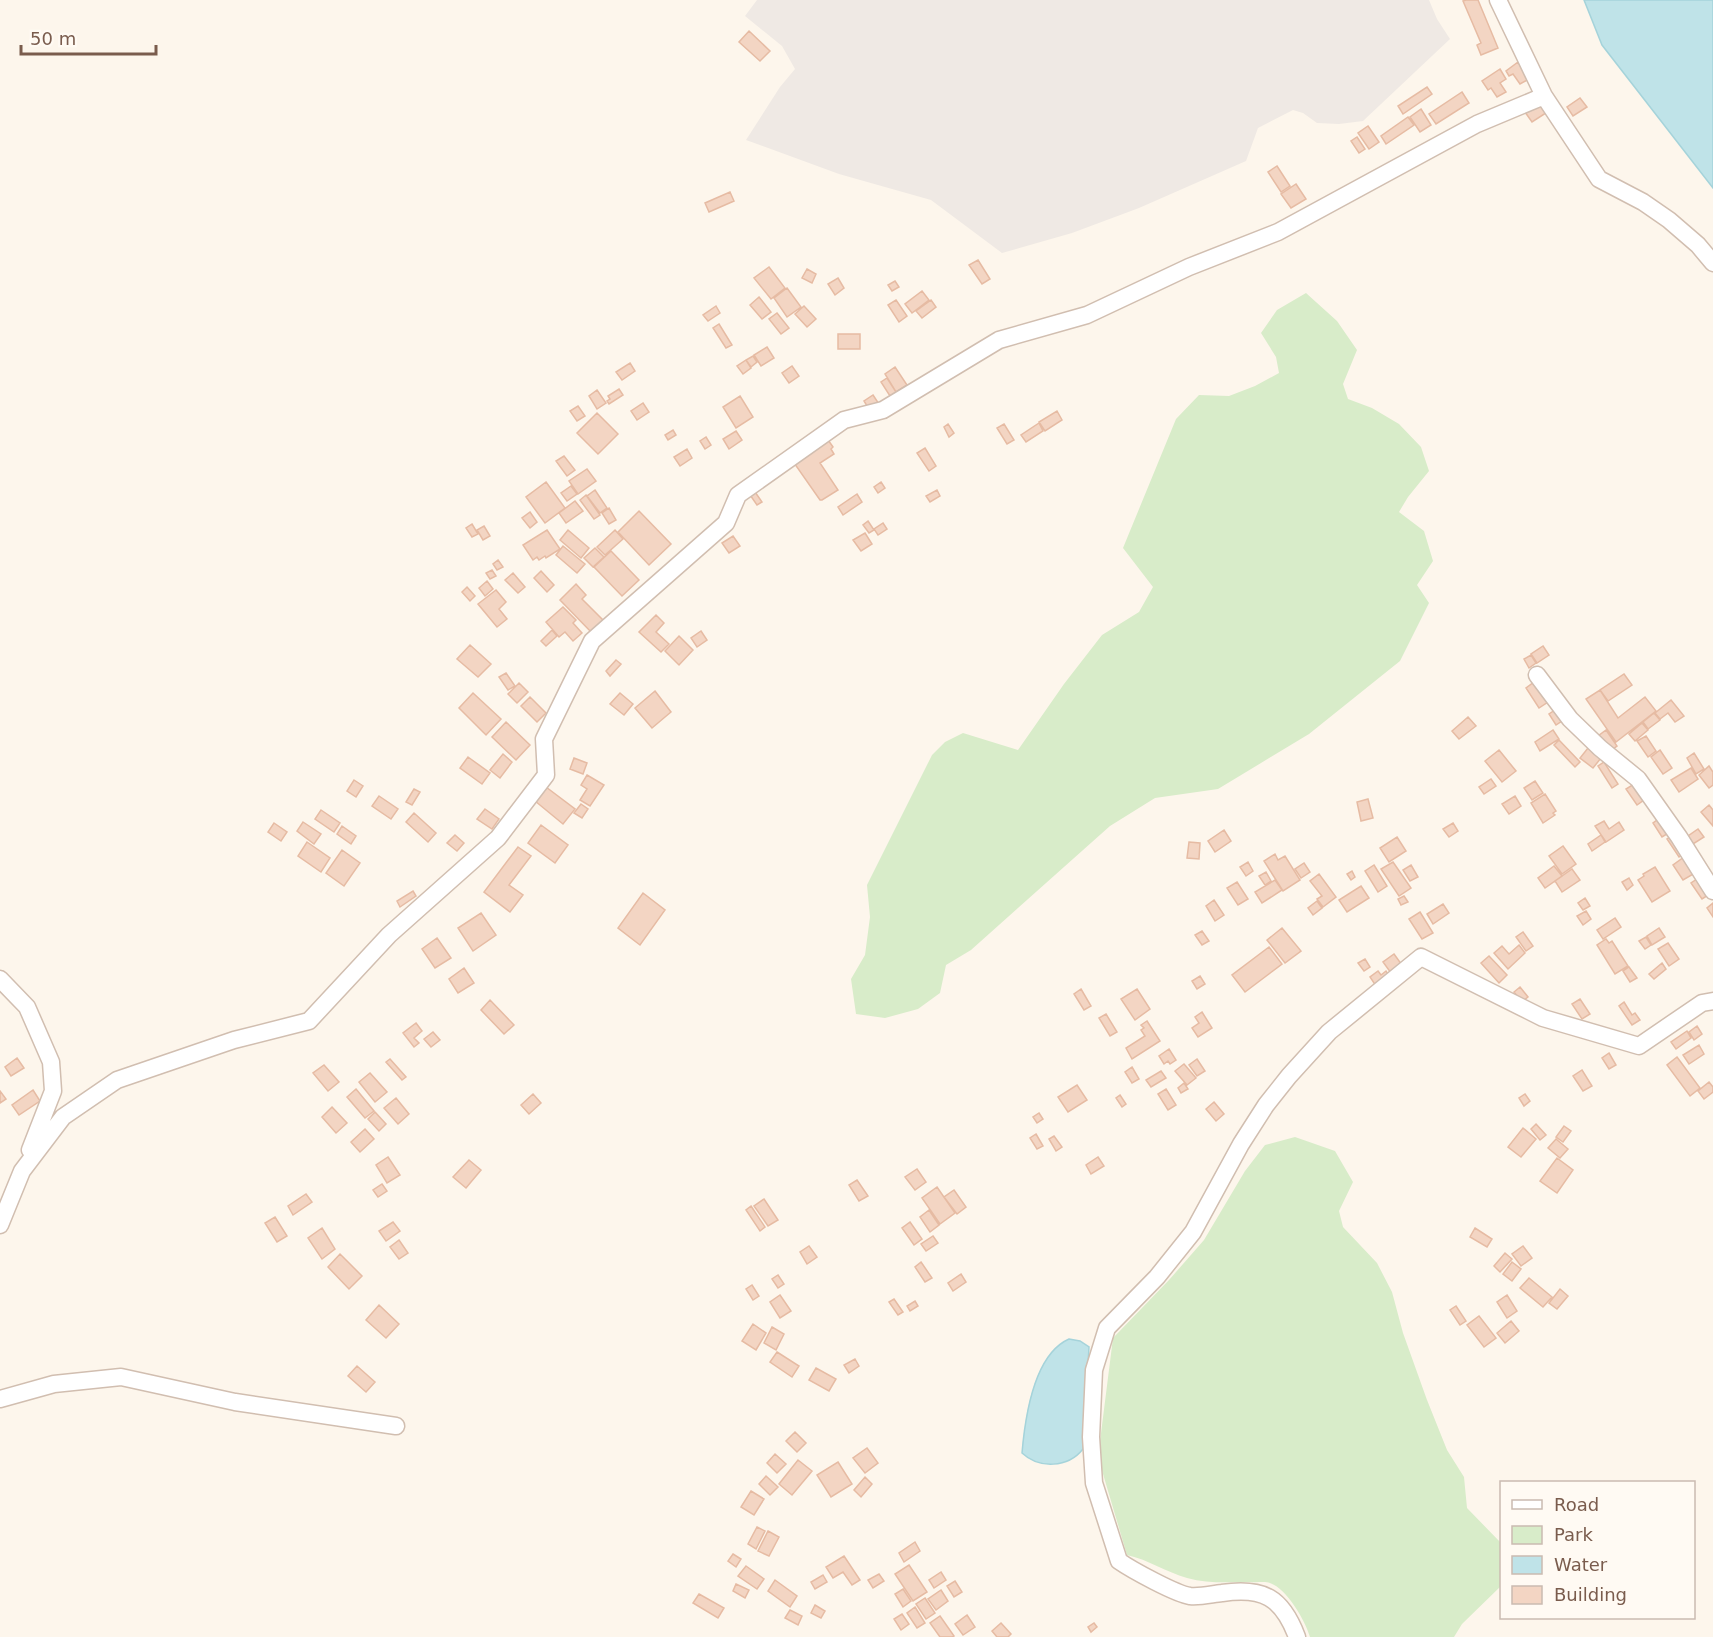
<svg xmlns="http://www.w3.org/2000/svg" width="1713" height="1637" viewBox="0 0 1713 1637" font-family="'DejaVu Sans',sans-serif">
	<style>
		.industrial { fill: #efe9e4 }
		.green { fill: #d8ecc9 }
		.water { fill: #bfe3e8; stroke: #a5d3da; stroke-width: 1.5 }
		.building { fill: #f3d5c3; stroke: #e6bba3; stroke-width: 1.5 }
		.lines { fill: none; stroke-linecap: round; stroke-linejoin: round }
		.minor-casing { stroke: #d1beb0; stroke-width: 19 }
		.minor { stroke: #fff; stroke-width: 16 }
	</style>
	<rect width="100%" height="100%" fill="#fdf6ec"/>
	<path class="industrial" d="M757,0H1429L1437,19L1450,39L1363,121L1339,124L1317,123L1303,113L1293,110L1258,128L1246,161L1139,208L1072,233L1002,253L931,200L839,174L746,140L780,87L795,69L782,46L745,16Z"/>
	<path class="green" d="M1306,293L1337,321L1357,350L1343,384L1348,399L1372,408L1399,424L1421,447L1429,471L1408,497L1399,512L1424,531L1433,561L1417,585L1429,603L1400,661L1309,734L1218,789L1155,798L1110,826L971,950L946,965L940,993L918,1009L885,1018L856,1014L851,979L865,955L870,917L867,885L932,755L945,742L963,733L1018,750L1064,684L1102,635L1139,612L1153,587L1123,548L1176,419L1199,395L1229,396L1255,386L1279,373L1276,357L1261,333L1277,310Z
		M1295,1137L1335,1151L1353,1182L1339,1211L1343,1227L1377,1263L1392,1292L1403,1333L1427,1400L1447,1450L1464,1477L1467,1508L1501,1543V1586L1462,1624L1454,1637H1310C1305,1620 1287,1589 1270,1583C1265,1581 1256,1583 1251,1582C1230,1582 1208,1584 1187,1578C1166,1572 1149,1560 1127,1555L1098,1457L1113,1338L1169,1280L1204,1240L1245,1171L1265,1145Z"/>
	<path class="water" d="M1584,0H1713V188L1602,45Z
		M1069,1339L1080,1341L1089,1347L1083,1449C1068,1468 1039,1469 1022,1453C1025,1418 1033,1355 1069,1339Z"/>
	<path class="building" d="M1466,0H1478L1498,48L1481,55L1477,45L1481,43L1463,1Z
		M749,31L770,51L760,61L739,42Z
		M1518,62L1529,79L1520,84L1513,74L1509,76L1506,71Z
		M1500,69L1506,79L1500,83L1506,92L1497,97L1491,88L1488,90L1482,81Z
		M1427,87L1432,94L1403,114L1398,106Z
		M1462,92L1469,103L1436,124L1429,114Z
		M1580,98L1587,107L1573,116L1567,107Z
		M1542,101L1549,111L1532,122L1525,112Z
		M1421,109L1431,125L1420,132L1410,117Z
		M1408,117L1414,125L1386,144L1381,136Z
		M1368,126L1379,142L1369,149L1358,133Z
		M1357,137L1365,149L1359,153L1351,141Z
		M1277,166L1290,186L1281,192L1268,172Z
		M1296,184L1306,199L1291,208L1281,194Z
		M730,192L734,201L709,212L705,203Z
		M978,260L990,279L982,284L969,265Z
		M769,267L785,288L771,299L754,278Z
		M807,269L816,274L812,283L802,278Z
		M838,278L844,288L835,295L828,284Z
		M895,281L899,287L892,291L888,285Z
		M787,288L801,307L787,317L774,298Z
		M922,291L929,300L912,313L905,304Z
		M759,297L771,312L762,319L750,305Z
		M896,300L907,316L899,322L888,305Z
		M931,300L936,307L922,318L916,311Z
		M716,306L720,313L708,321L703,315Z
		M804,306L816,319L807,327L795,314Z
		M777,313L789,328L781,334L769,319Z
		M719,324L732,345L726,348L713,328Z
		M838,334H860V349H838Z
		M767,347L774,358L761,366L754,355Z
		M753,356L757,362L751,367L746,360Z
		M746,360L751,368L743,374L737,366Z
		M630,363L635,371L622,380L616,372Z
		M792,366L799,376L789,383L782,373Z
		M895,367L907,385L896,392L885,374Z
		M887,378L896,392L890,396L881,382Z
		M619,389L623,395L609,404L607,401L610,399L608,396Z
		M597,390L606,403L597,409L589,396Z
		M873,395L879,404L870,411L864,401Z
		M740,396L753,417L736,428L723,407Z
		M643,403L649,412L637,420L631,411Z
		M578,406L585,416L577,421L570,411Z
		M1057,411L1062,420L1045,431L1039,422Z
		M597,413L618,434L598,454L577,433Z
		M1039,423L1043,431L1026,442L1021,435Z
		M948,424L954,433L949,437L944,427Z
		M1004,424L1014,440L1007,444L997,428Z
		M673,430L676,435L668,440L665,435Z
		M736,431L742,440L729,449L723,439Z
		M706,437L711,445L705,449L700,441Z
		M826,437L833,447L831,449L834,454L820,463L838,490L822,500H820L792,460Z
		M925,448L936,466L929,471L917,453Z
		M687,449L692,458L680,466L674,457Z
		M564,456L575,470L567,476L556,461Z
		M587,469L596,481L578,494L569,481Z
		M546,482L565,508L545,523L526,497Z
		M881,482L885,488L878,493L874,487Z
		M571,486L577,494L567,501L561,493Z
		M753,489L762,502L757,505L748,492Z
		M595,490L607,508L600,513L587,496Z
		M937,490L940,496L930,502L926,496Z
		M857,494L862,502L843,515L838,507Z
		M586,495L600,515L594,519L580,500Z
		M575,501L583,511L566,523L559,513Z
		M609,508L616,520L609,524L602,513Z
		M639,511L671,544L649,565L618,532Z
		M530,512L537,522L530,528L522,518Z
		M868,521L874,530L869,533L863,525Z
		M883,523L887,529L878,535L874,529Z
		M472,524L478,534L472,537L466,528Z
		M484,526L490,536L483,540L477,530Z
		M547,530L560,549L546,558L545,556L539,560L537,557L533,560L523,545Z
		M568,530L589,548L581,558L560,540Z
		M615,530L623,539L605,555L597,547Z
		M865,533L872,544L861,551L853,540Z
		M733,536L740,546L729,553L722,543Z
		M563,546L585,564L577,573L556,555Z
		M595,548L604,557L593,567L584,558Z
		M611,551L639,580L622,596L594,567Z
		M498,560L503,567L497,570L493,564Z
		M492,570L496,576L490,579L486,573Z
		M541,571L554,585L547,592L534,578Z
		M513,573L525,587L518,593L505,580Z
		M487,581L493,589L485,596L479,588Z
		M576,584L586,595L582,599L604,621L592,633L560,600Z
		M467,587L475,596L470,601L462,592Z
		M496,590L506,602L499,609L507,619L497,627L478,604Z
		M563,607L576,620L573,623L582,633L573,641L565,632L559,637L546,622Z
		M656,615L664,623L656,632L669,644L661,652L639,632Z
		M552,630L557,636L546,646L541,641Z
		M701,631L707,640L697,647L691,638Z
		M679,636L693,650L679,665L665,651Z
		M470,645L491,664L478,677L457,659Z
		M1543,646L1549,655L1537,663L1531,654Z
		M1531,655L1536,663L1529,668L1524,659Z
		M616,660L621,664L610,676L606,671Z
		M506,673L515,686L508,690L499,677Z
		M1624,674L1632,685L1608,701L1600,690Z
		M1534,682L1548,702L1539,708L1526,688Z
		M519,683L528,692L517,703L508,694Z
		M1600,690L1618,718L1645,697L1656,711L1616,742L1586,699Z
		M655,691L671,712L652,728L635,708Z
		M473,693L501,719L486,735L459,708Z
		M620,693L633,704L624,715L610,704Z
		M530,697L546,713L537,722L521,706Z
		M1671,700L1684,716L1675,722L1668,713L1660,719L1655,713Z
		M1555,710L1562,721L1556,725L1549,714Z
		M1654,713L1660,720L1648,729L1643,722Z
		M1468,717L1476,726L1459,739L1452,731Z
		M506,722L530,745L516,760L492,737Z
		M1642,723L1648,730L1635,741L1629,734Z
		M1553,730L1559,739L1540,751L1535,742Z
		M1606,730L1617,746L1609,752L1598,736Z
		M1646,736L1656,751L1648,757L1637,741Z
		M1559,740L1580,762L1575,767L1554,745Z
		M1588,748L1601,758L1593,768L1580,758Z
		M1499,750L1516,771L1502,782L1485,761Z
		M1660,750L1672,768L1663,774L1651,757Z
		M1694,753L1704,769L1696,774L1687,758Z
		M503,754L512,762L500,778L490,770Z
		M468,757L490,773L482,784L460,768Z
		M574,758L587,763L583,774L570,769Z
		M1604,762L1618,784L1612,788L1598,766Z
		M1709,766L1713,772V785L1709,788L1699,775Z
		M1691,768L1698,779L1679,792L1671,780Z
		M587,775L604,785L590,806L580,800L587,789L581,785Z
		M1491,779L1496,786L1484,794L1479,787Z
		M354,780L363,786L356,797L347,791Z
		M1535,781L1543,793L1532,800L1524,788Z
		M1634,784L1644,800L1637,805L1626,789Z
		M546,787L575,809L563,824L535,801Z
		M414,789L420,792L412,805L406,802Z
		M1545,794L1556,811L1553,813L1555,815L1543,823L1531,803Z
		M379,796L398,809L391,819L372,806Z
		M1515,796L1521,806L1509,814L1502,804Z
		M1368,799L1373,818L1361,821L1357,802Z
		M581,804L588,809L582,818L574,813Z
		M1709,805L1713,810V826L1701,812Z
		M485,809L499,819L492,829L477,819Z
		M321,810L340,823L334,832L315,819Z
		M414,813L436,833L428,842L406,822Z
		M1660,818L1667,834L1662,837L1653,823Z
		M1604,821L1609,829L1619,822L1624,830L1606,842L1595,826Z
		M303,822L321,834L314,844L297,831Z
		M274,823L287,832L281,841L268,832Z
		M1453,823L1458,831L1449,837L1443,829Z
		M541,825L568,845L555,863L528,843Z
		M342,826L356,836L351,844L337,834Z
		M1698,829L1704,837L1693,844L1688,836Z
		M1224,830L1231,841L1215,852L1208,841Z
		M455,835L464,843L457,851L447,843Z
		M1601,835L1605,842L1592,851L1588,844Z
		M1673,835L1685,853L1679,857L1667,839Z
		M1397,837L1406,851L1389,862L1380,848Z
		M307,842L330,858L321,872L298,856Z
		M1189,842L1200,843L1199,859L1187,858Z
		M1563,846L1576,864L1562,874L1549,856Z
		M518,847L531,856L509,885L523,895L510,912L484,892Z
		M342,850L360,863L344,886L326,873Z
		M1275,854L1278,860L1285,856L1300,880L1283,891L1264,861Z
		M1684,857L1695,873L1683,880L1673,865Z
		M1248,862L1253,871L1246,876L1240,867Z
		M1393,862L1411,888L1399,896L1381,869Z
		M1304,863L1310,872L1301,878L1295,869Z
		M1374,865L1387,886L1378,892L1365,871Z
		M1411,865L1418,877L1410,881L1403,870Z
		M1554,866L1562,876L1545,888L1538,878Z
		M1655,867L1670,891L1652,902L1638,880L1644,876L1643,874Z
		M1572,869L1580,880L1562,892L1555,881Z
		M1352,871L1355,877L1351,880L1347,874Z
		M1266,872L1271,881L1265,885L1259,876Z
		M1319,874L1336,897L1323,907L1317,899L1322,896L1310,881Z
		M1700,877L1710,894L1702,899L1691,883Z
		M1629,878L1633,885L1627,890L1622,882Z
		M1275,880L1282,890L1262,903L1255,892Z
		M1237,882L1248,899L1238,905L1227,888Z
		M1361,886L1369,898L1347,912L1339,900Z
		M413,891L416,896L400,907L397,901Z
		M643,893L665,910L640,945L618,928Z
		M1404,896L1408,902L1401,905L1398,899Z
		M1585,898L1590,906L1583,910L1578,903Z
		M1214,900L1224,915L1215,921L1206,906Z
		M1317,901L1322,908L1313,915L1308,908Z
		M1713,903V917L1707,908Z
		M1443,904L1449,913L1433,924L1427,914Z
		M1586,911L1591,919L1583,925L1577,916Z
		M1420,912L1433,933L1422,939L1409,919Z
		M481,913L496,935L473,951L458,928Z
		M1615,918L1621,927L1603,939L1597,930Z
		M1282,928L1301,951L1285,963L1267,940Z
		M1659,928L1665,937L1652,945L1647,936Z
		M1202,931L1209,941L1202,945L1195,935Z
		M1523,932L1533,946L1526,951L1516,937Z
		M1646,937L1651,945L1645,949L1639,941Z
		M437,938L451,958L435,968L422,949Z
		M1606,939L1609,943L1612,941L1628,966L1615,974L1597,945Z
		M1668,943L1679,959L1669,966L1658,949Z
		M1519,945L1525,953L1508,969L1494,953L1502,946L1509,954Z
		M1269,947L1282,964L1245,992L1232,975Z
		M1394,954L1402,965L1391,973L1383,962Z
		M1489,956L1507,975L1499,983L1481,963Z
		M1365,959L1370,967L1364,971L1358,963Z
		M1662,963L1666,969L1654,979L1649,974Z
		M1629,967L1637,978L1630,982L1623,971Z
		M464,968L474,983L458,993L449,979Z
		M1378,971L1381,975L1386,971L1390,977L1376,986L1370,977Z
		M1200,976L1205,984L1197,989L1192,981Z
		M1520,987L1528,997L1522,1002L1514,992Z
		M1081,989L1091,1006L1084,1010L1074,994Z
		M1137,989L1150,1009L1135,1020L1121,999Z
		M1580,999L1590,1014L1582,1019L1572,1004Z
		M490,1000L514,1025L504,1034L481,1010Z
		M1624,1002L1632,1015L1635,1013L1640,1020L1632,1025L1619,1006Z
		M1202,1012L1212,1028L1198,1037L1192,1028L1199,1023L1195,1017Z
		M1106,1014L1117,1032L1110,1036L1099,1018Z
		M1147,1021L1160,1041L1132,1059L1126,1048L1145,1036L1141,1030L1144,1028L1141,1025Z
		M416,1023L422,1031L414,1038L419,1043L414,1047L403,1033Z
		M1697,1026L1702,1034L1694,1040L1689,1032Z
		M1687,1031L1691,1038L1676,1049L1671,1042Z
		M433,1032L440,1040L431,1047L424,1039Z
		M1699,1045L1704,1054L1689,1064L1683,1055Z
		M1169,1049L1176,1060L1170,1064L1168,1061L1164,1064L1159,1056Z
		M1609,1053L1616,1065L1609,1069L1602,1058Z
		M1677,1057L1700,1088L1690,1096L1667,1065Z
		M17,1058L24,1068L11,1076L5,1067Z
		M390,1059L406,1077L402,1080L386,1062Z
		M1197,1059L1205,1071L1197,1076L1189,1065Z
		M1184,1064L1196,1078L1187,1085L1175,1071Z
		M324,1065L339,1082L328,1091L313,1073Z
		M1132,1067L1139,1079L1132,1083L1125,1072Z
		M1582,1070L1592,1086L1583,1091L1573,1076Z
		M1161,1071L1166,1078L1151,1087L1146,1080Z
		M370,1073L387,1092L375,1102L359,1082Z
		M1709,1082L1713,1087V1092L1704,1099L1698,1091Z
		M1184,1083L1188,1089L1181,1093L1178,1088Z
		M1077,1085L1087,1100L1068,1112L1058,1097Z
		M356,1089L374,1111L365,1118L347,1097Z
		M1166,1089L1176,1105L1168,1110L1158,1094Z
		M33,1090L40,1101L19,1115L12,1105Z
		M0,1091L6,1099L0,1103Z
		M533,1094L541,1103L529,1114L521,1105Z
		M1525,1094L1530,1101L1524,1106L1519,1098Z
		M1120,1095L1126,1104L1122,1107L1116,1098Z
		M396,1098L409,1114L398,1124L384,1108Z
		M1214,1102L1224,1114L1216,1121L1206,1109Z
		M332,1107L347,1123L336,1133L322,1117Z
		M375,1112L386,1124L379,1131L368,1119Z
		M1039,1113L1043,1119L1037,1123L1033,1117Z
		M1536,1124L1546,1135L1540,1140L1531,1129Z
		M1564,1126L1571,1131L1563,1142L1556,1137Z
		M1523,1128L1536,1139L1521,1157L1508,1147Z
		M365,1129L374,1139L360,1152L351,1142Z
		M1036,1134L1043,1146L1037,1149L1030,1138Z
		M1054,1136L1062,1147L1056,1151L1049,1139Z
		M1556,1139L1568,1149L1560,1158L1548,1148Z
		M388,1157L400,1175L387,1183L376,1165Z
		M1098,1157L1104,1166L1091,1174L1086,1165Z
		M1557,1158L1573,1170L1557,1193L1540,1181Z
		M469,1160L481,1170L466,1188L453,1177Z
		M917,1169L926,1182L915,1190L905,1177Z
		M857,1180L868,1196L859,1201L849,1185Z
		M382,1184L387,1191L378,1197L373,1190Z
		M937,1187L955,1213L940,1224L922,1198Z
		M954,1190L966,1207L957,1214L944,1197Z
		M306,1194L312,1202L293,1215L288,1206Z
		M764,1199L778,1220L768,1226L754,1206Z
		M751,1206L765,1227L760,1231L746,1210Z
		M929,1210L939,1225L930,1232L920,1217Z
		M275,1217L287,1236L277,1242L265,1223Z
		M393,1222L400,1231L386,1241L379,1231Z
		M910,1222L922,1239L914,1245L902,1228Z
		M322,1228L335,1249L322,1259L308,1238Z
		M1475,1228L1492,1239L1487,1247L1470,1237Z
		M933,1236L938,1243L926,1251L921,1244Z
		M399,1240L408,1253L399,1259L390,1247Z
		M809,1246L817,1257L807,1264L800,1252Z
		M1523,1246L1532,1258L1521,1266L1512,1254Z
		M1505,1253L1512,1259L1500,1272L1494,1266Z
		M340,1254L362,1276L349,1289L328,1267Z
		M921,1262L932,1278L925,1282L915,1267Z
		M1512,1262L1521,1269L1512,1281L1503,1274Z
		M961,1274L966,1282L953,1291L948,1283Z
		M778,1275L784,1284L778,1288L772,1279Z
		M1529,1278L1552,1297L1543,1307L1520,1288Z
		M752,1285L759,1296L753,1300L746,1289Z
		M1560,1289L1568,1296L1557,1309L1549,1303Z
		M780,1295L791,1311L780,1318L770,1302Z
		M1507,1295L1517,1311L1507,1318L1497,1302Z
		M894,1299L903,1312L898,1315L889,1302Z
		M915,1301L918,1306L910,1311L907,1306Z
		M379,1305L399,1324L386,1338L366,1320Z
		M1456,1306L1466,1321L1460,1325L1450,1310Z
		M1479,1316L1496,1338L1484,1347L1467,1325Z
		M1511,1321L1519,1331L1505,1343L1497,1333Z
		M753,1324L766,1333L756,1350L742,1341Z
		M772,1327L784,1334L776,1350L764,1343Z
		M777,1352L799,1366L792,1377L770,1362Z
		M855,1359L859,1366L849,1373L844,1365Z
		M357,1366L375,1382L366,1392L348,1376Z
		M816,1368L836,1379L829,1391L809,1380Z
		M795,1432L806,1443L797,1452L786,1441Z
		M867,1448L878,1463L865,1473L853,1458Z
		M775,1454L786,1464L777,1473L767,1463Z
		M798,1460L812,1471L792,1495L779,1484Z
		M838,1462L852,1484L831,1497L817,1475Z
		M766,1476L778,1487L770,1495L759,1484Z
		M865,1477L872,1484L861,1497L854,1490Z
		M751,1491L764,1499L754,1515L741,1507Z
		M757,1527L765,1531L756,1549L748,1544Z
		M768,1531L779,1537L769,1556L758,1551Z
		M915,1542L920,1551L904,1562L899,1553Z
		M733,1554L741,1559L736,1567L728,1561Z
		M844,1556L860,1580L852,1585L843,1572L833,1578L826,1567Z
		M909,1565L927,1592L913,1601L895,1574Z
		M746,1566L764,1579L757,1589L738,1576Z
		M941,1572L946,1580L934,1588L929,1580Z
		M879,1574L884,1581L873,1588L868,1580Z
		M823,1575L827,1582L815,1589L811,1582Z
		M775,1580L797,1596L790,1607L768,1591Z
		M955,1581L962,1592L954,1597L947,1586Z
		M736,1584L749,1590L745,1598L733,1591Z
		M903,1589L911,1601L903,1607L895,1594Z
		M941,1590L948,1601L936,1610L928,1599Z
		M699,1594L724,1608L718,1618L693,1603Z
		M925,1598L935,1613L926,1619L916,1604Z
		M815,1605L825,1611L821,1618L811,1613Z
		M915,1607L925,1623L917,1628L907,1613Z
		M790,1610L802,1616L798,1625L785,1618Z
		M902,1614L909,1624L901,1630L894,1619Z
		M967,1615L975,1627L963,1635L955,1624Z
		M940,1616L954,1636L952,1637H940L930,1623Z
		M1001,1623L1011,1634L1008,1637H997L992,1631Z
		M1094,1623L1097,1627L1091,1632L1088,1627Z"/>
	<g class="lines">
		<defs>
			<path id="minor" d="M1498,0L1544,96L1599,179L1643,202L1669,220L1698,245L1713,263
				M1537,675L1570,719L1600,748L1638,779L1679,837L1713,891
				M0,979L27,1007L51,1062L53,1091L30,1150
				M0,1225L22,1171L63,1117L117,1080L234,1040L309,1021L389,935L498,838L546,775L544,739L592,641L726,523L738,495L844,420L883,410L999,340L1087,315L1189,267L1278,232L1477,124L1544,96
				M0,1399L54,1384L121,1377L235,1402L396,1426
				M1297,1637C1282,1597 1263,1587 1222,1593C1212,1594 1201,1597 1190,1596C1176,1594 1132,1570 1119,1561L1094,1483L1091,1437L1094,1370L1107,1328L1157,1277L1193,1232L1241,1144L1266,1105L1289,1076L1329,1032L1421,957L1543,1018L1639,1046L1702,1003L1713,1001"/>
		</defs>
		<use href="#minor" class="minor-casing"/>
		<use href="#minor" class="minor"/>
	</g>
	<rect x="1500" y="1481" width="195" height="138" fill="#fffaf3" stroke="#cabbb1" stroke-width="1.5"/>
	<rect x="1512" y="1500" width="30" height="9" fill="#ffffff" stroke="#cabbb1" stroke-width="1.5"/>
	<text x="1554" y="1511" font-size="18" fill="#7a5c4d">Road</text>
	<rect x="1512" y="1526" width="30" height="18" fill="#d8ecc9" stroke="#cabbb1" stroke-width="1.5"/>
	<text x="1554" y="1541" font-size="18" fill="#7a5c4d">Park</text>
	<rect x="1512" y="1556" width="30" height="18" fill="#bfe3e8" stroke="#cabbb1" stroke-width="1.5"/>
	<text x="1554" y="1571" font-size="18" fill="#7a5c4d">Water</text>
	<rect x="1512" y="1586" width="30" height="18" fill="#f3d5c3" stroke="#cabbb1" stroke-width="1.5"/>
	<text x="1554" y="1601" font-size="18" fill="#7a5c4d">Building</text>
	<path d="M21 45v9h135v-9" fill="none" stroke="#7a5c4d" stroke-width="3"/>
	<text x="30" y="45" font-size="18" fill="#7a5c4d" stroke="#fffaf3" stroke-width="4.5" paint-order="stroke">50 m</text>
</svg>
